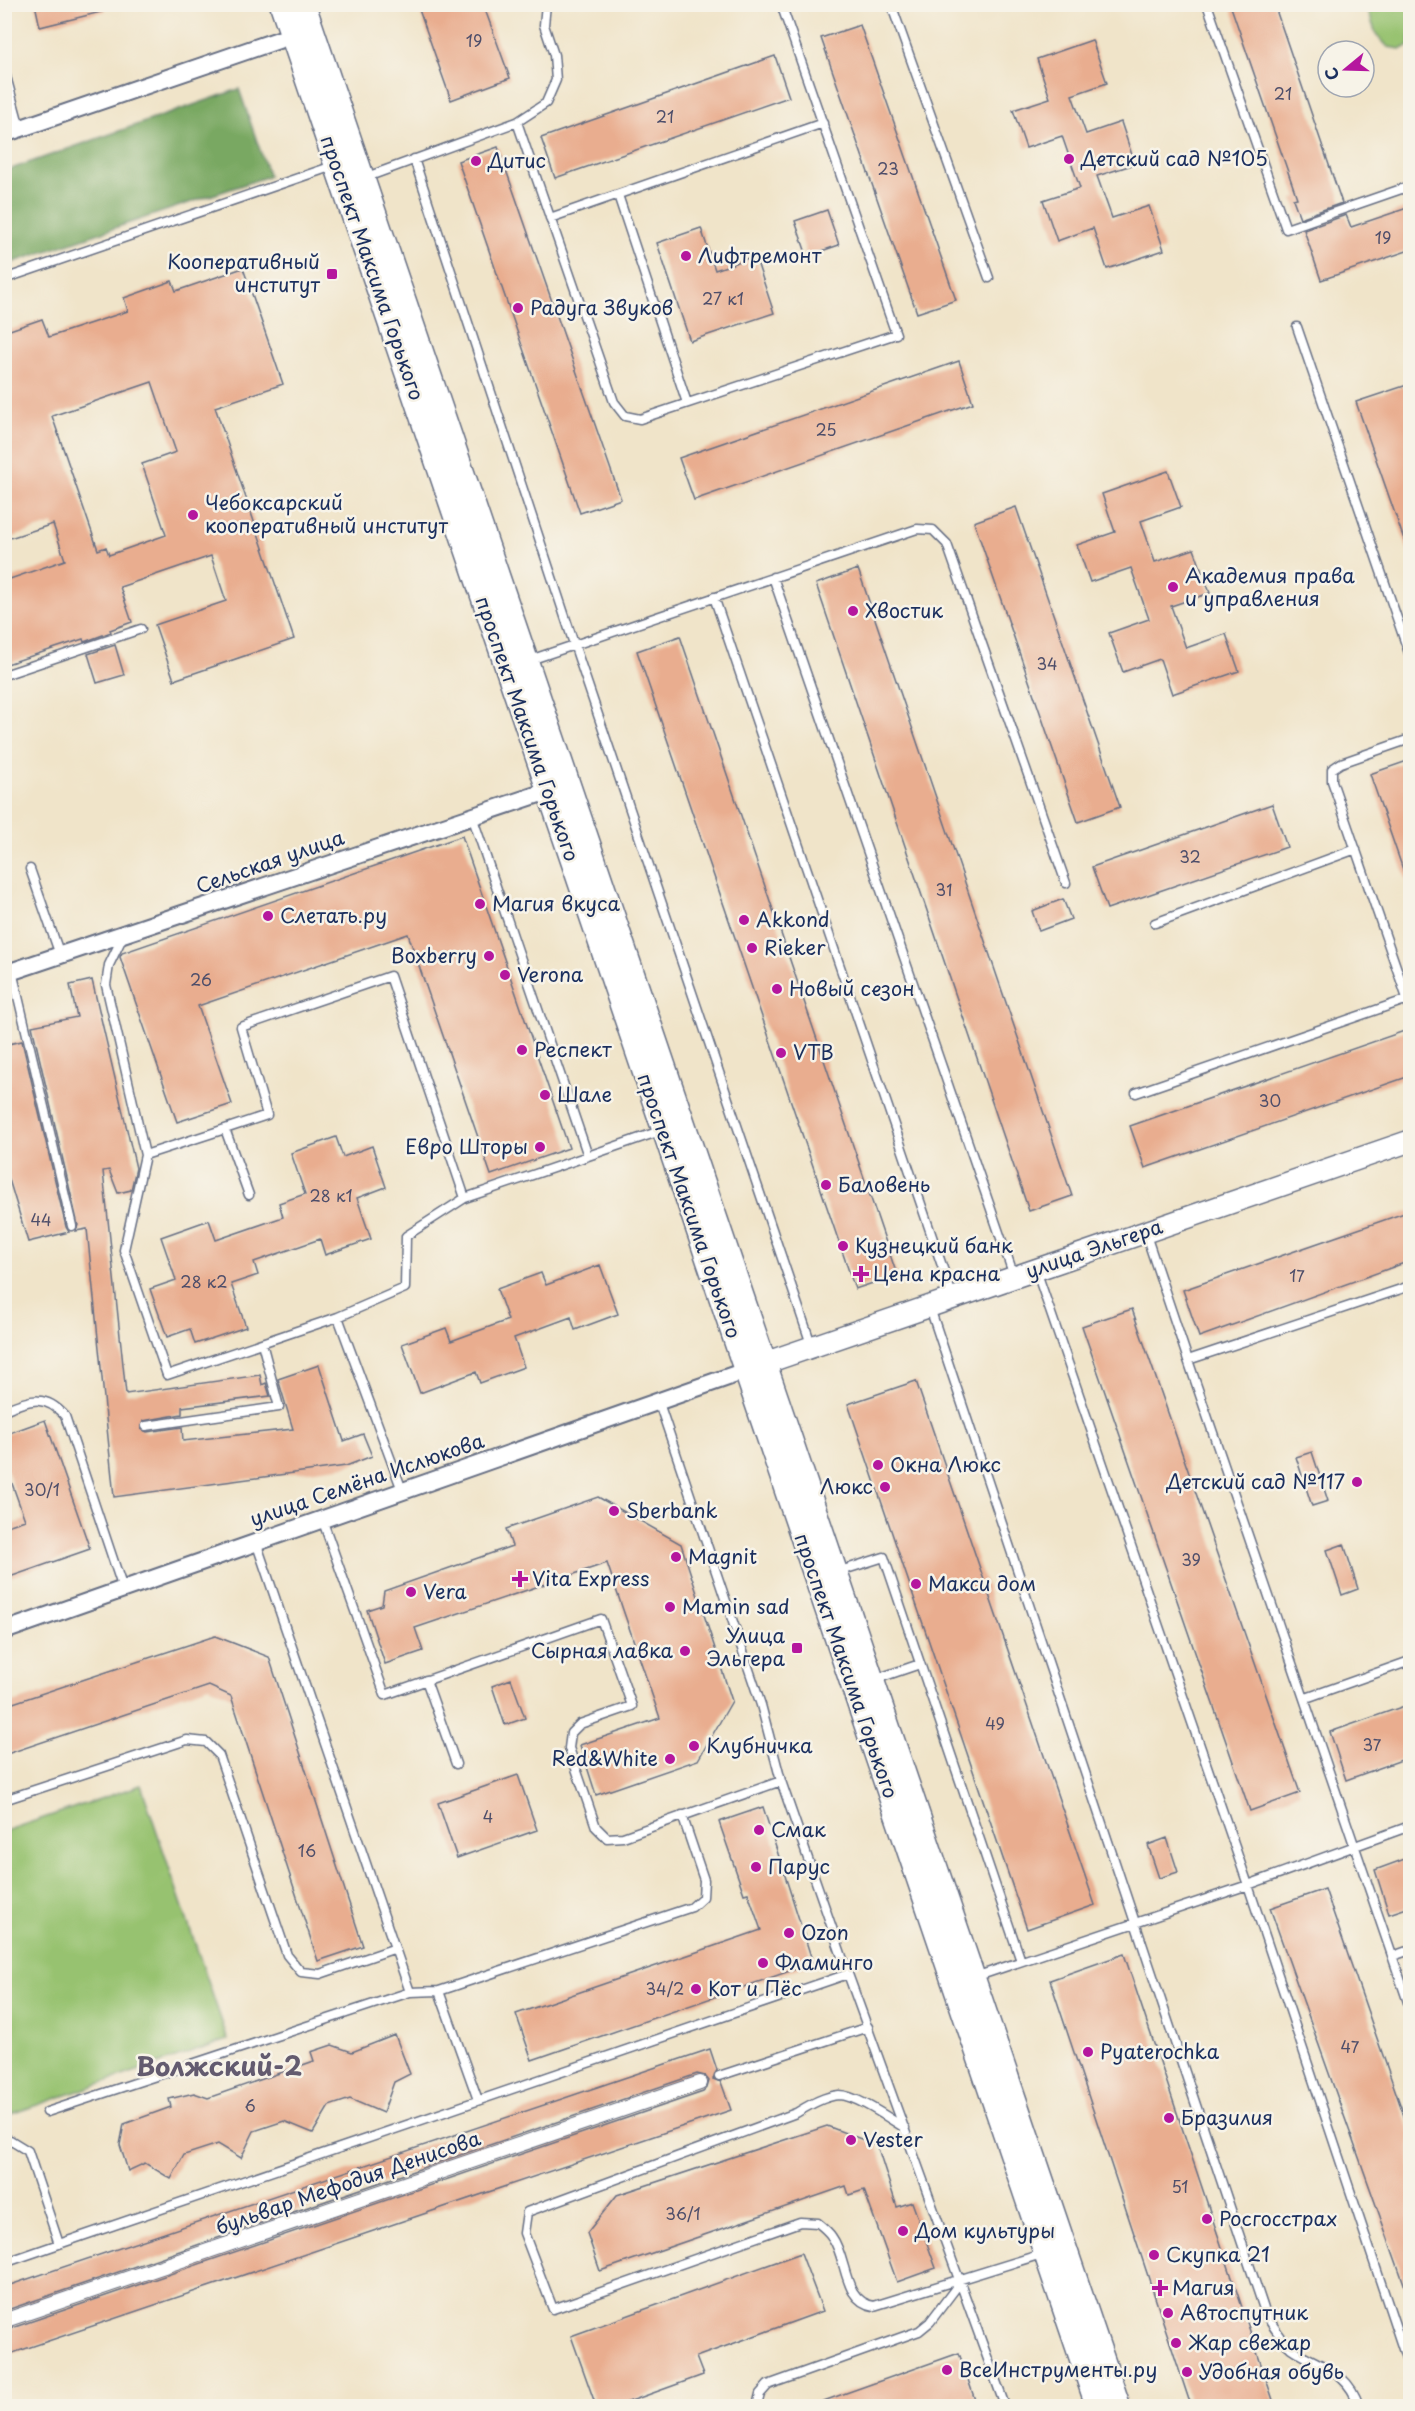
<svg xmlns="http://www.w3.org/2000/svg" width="1415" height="2411" viewBox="0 0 1415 2411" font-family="'Playpen Sans',sans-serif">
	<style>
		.green { fill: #97c270; stroke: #597867; stroke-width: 1.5 }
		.forest { fill: #79a862; stroke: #4a6c60; stroke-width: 1.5 }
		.building { fill: #e9ad8f; fill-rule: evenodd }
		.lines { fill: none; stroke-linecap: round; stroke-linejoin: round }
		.service-casing { stroke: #666e83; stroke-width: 11 }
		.pedestrian-casing { stroke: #666e83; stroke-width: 16 }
		.minor-casing { stroke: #666e83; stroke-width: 20 }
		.tertiary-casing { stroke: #666e83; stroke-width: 24 }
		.secondary-casing { stroke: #666e83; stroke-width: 27 }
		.service { stroke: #fff; stroke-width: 8 }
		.pedestrian { stroke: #fff; stroke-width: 14 }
		.minor { stroke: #fff; stroke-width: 16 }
		.tertiary { stroke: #fff; stroke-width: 21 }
		.secondary { stroke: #fff; stroke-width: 24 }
		.poi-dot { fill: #b5179e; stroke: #f7f3e8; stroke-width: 2 }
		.labels { text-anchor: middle; stroke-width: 5; stroke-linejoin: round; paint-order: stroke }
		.number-label { font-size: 16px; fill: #4e4e6a }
		.poi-label { font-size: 20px; fill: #1b2f5e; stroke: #f7f3e8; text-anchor: start }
		.street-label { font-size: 20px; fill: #1b2f5e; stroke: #f7f3e8 }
		.district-label { font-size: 26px; font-weight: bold; fill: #635b6f; stroke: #f7f3e8 }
	</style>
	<rect width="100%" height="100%" fill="#f7f3e8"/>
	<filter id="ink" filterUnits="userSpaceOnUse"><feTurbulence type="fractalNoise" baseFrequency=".0167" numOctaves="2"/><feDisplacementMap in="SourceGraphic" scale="12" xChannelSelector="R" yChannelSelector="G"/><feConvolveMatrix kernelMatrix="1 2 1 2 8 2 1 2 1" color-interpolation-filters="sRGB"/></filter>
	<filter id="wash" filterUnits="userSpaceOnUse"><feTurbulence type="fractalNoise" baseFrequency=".008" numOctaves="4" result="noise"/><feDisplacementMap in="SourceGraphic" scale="24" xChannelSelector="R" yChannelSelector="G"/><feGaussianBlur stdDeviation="1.35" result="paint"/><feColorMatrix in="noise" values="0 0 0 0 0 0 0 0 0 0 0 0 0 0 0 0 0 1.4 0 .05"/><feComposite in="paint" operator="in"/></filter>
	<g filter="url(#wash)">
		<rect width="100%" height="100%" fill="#f0e4c9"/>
		<path class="green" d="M1366,5H1410V46L1401,49L1388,47L1376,34Z
			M141,1785L228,2040L5,2116V1831Z"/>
		<path class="forest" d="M239,89L269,176L5,265V171Z"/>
		<g id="blocks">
			<path class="building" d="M35,4H105V11L40,27Z
				M417,4H483L510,78L451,100Z
				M1230,4H1274L1342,203L1300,218L1293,199L1297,198Z
				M860,25L956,300L917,313L821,38Z
				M1092,40L1107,83L1072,95L1086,134L1121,122L1135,164L1097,176L1112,218L1149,206L1164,250L1107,269L1093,228L1057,241L1043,200L1080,188L1062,136L1026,148L1013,110L1050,98L1037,59Z
				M775,56L789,97L555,178L541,138Z
				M498,147L621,499L580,513L458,161Z
				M1410,207V250L1321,280L1304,230L1346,215L1351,227Z
				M827,210L839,245L807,256L795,221Z
				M701,228L715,270L755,256L774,313L690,341L657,243Z
				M243,268L283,384L215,407L294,639L174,680L155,625L226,601L211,556L120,587L132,622L110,630L111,632L84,642L83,639L4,665V581L65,560L53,524L4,540V332L42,319L49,337L128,311L124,298L172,281L176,291ZM152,382L176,452L142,464L166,535L109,555L106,547L98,550L52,416Z
				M959,361L973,403L694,500L679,458Z
				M1410,384V550L1408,551L1356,402Z
				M1168,471L1181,507L1141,521L1155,562L1194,549L1210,593L1171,606L1186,648L1226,634L1239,671L1172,694L1160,659L1123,672L1109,633L1149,619L1131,568L1090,582L1077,545L1115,532L1102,494Z
				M1016,507L1120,807L1078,822L974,522Z
				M858,569L1072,1196L1029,1211L816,584Z
				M680,636L897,1275L855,1289L637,651Z
				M115,645L124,675L97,683L88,654Z
				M1410,760V884H1408L1370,774Z
				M1272,804L1287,847L1107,909L1092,867Z
				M462,836L569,1148L491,1175L408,934L198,1006L232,1104L177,1122L120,957L122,953Z
				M1063,899L1071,919L1039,931L1032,911Z
				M92,980L136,1168L131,1190L118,1193L109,1170L103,1171L126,1394L260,1375L262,1385L266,1383L270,1396L182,1407V1414L143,1421L141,1429L147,1432L182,1427L183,1441L293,1429L278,1379L319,1365L344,1441L363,1434L372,1456L346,1466L114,1497L87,1229L76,1231L78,1225L32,1026L77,1017L70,985Z
				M1410,1029V1076L1145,1168L1130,1126Z
				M22,1041L66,1227L69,1232L28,1242L4,1163V1045Z
				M336,1137L343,1157L372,1146L386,1187L357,1198L371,1239L325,1255L320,1239L254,1262L258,1275L231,1284L246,1327L195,1344L190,1329L167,1337L150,1289L176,1280L161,1237L209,1220L216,1240L283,1217L279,1203L305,1194L291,1153Z
				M1410,1211V1261L1199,1337L1183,1290Z
				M600,1265L618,1314L575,1330L571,1317L514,1338L524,1367L480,1383L476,1372L420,1393L402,1344L446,1328L451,1341L508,1320L497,1289L541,1273L546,1285Z
				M1132,1309L1300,1793L1250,1811L1082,1326Z
				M916,1381L1095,1905L1027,1929L848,1404Z
				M45,1420L90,1549L4,1579V1527L25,1520L4,1461V1435Z
				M1312,1452L1328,1501L1312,1506L1296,1457Z
				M598,1497L681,1544L732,1701L698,1760L596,1795L580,1745L660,1718L607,1563L415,1628L423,1651L385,1664L367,1610L382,1605L384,1591L512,1546L506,1529Z
				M1344,1544L1358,1589L1342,1595L1327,1550Z
				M215,1636L269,1657L363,1946L318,1961L231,1696L209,1686L4,1755V1706Z
				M511,1679L525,1718L505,1725L492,1686Z
				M1410,1704V1757L1346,1780L1330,1732Z
				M518,1775L537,1830L457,1858L438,1803Z
				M763,1807L813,1963L532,2060L516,2014L761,1930L748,1893L744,1894L719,1822Z
				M1167,1838L1178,1872L1159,1878L1148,1845Z
				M1410,1857V1907L1389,1914L1375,1870Z
				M1325,1889L1410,2133V2295H1408L1270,1908Z
				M1124,1954L1275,2406H1191L1050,1980Z
				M395,2035L410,2074L394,2082L383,2113L350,2099L329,2106L313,2133L284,2121L254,2131L241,2158L218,2144L184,2155L171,2179L145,2163L128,2171L120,2145L124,2124L171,2107L169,2099L194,2093L208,2098L314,2061L311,2052L332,2045L352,2052Z
				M710,2049L717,2070L713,2079L721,2082L731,2110L4,2356V2327L12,2328L703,2092L707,2088L709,2081L705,2076L697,2074L4,2311V2287Z
				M827,2126L877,2145L897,2207L912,2202L936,2268L897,2282L864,2190L849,2195L846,2186L600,2271L587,2233L617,2195Z
				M801,2253L823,2311L696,2357L703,2375L617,2406H596L571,2336Z
				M959,2353L977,2406H815V2404Z"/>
		</g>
	</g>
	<g filter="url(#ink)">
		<use href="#blocks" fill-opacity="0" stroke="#666e83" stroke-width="1.5"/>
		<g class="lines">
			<defs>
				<path id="service" d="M891,4L989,278
					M1207,4L1286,229L1410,186
					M4,69L20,128
					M517,122L614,402L625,416L640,419L896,334L781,4
					M414,159L574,644L812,1347
					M364,178L517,122L546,103L556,80L554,55L544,25L546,4
					M618,195L687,403
					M550,218L823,123
					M4,279L336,165
					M1297,327L1410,656
					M773,577L1014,1276
					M714,597L953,1298
					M527,661L917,529L933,530L947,544L1066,883
					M4,675L141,629
					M1410,739L1341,763L1332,769V781L1410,1007
					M472,816L588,1156L663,1130
					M30,869L60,955
					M1155,923L1356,849
					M124,934L109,965L106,985L145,1155L225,1129L249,1195
					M12,971L72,1226
					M1136,1093L1408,999
					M225,1129L267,1115L241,1027L390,976L465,1198
					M145,1155L124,1250L167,1375L338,1317
					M1145,1232L1188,1360L1410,1286
					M1036,1270L1248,1885L1410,2370
					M930,1308L1266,2315C1273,2325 1281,2340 1291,2348C1320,2368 1347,2369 1359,2406
					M1188,1360L1410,2008
					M658,1400L761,1705L781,1781L848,1974L1005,2406
					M4,1410C30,1400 45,1393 65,1416L123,1589
					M146,1426L279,1407L262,1343
					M402,1490L338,1317L405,1288L406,1236L465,1198L588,1156
					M322,1519L385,1695L601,1619L632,1706L580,1724L571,1733L569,1748L596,1827L607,1838L623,1837L781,1781
					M256,1542L410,1992
					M837,1572L884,1557L1021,1961
					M426,1680L456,1764
					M873,1680L920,1664
					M1306,1698L1410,1661
					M4,1800L187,1740L206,1742L219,1755L287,1955L301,1972L320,1974L393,1949
					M1393,1956L1410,1950
					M975,1977L1248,1885L1410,1826
					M439,1991L478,2100
					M719,2076L868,2027
					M47,2112L410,1992L439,1991L692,1907L703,1897L704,1880L682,1815
					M905,2128C890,2119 856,2095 839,2095C824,2096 808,2106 796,2113L527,2212L524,2233L553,2309L800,2222L818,2223C823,2227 829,2232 832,2237C848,2259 842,2301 874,2306L1045,2253
					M4,2141L10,2140L28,2151L59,2244L4,2263
					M59,2244L848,1974
					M757,2406L760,2394L768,2385L919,2331L930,2322L961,2281"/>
				<path id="pedestrian" d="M9,2319L700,2083"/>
				<path id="minor" d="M4,134L293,35
					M4,974L548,791
					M4,1631L745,1371"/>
				<path id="tertiary" d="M762,1364L1410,1141"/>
				<path id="secondary" d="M282,4L1098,2406
					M303,4L1118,2406"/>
			</defs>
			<use href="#service" class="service-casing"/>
			<use href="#pedestrian" class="pedestrian-casing"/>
			<use href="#minor" class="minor-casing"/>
			<use href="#tertiary" class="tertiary-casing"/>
			<use href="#secondary" class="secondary-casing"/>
			<use href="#service" class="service"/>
			<use href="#pedestrian" class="pedestrian"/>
			<use href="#minor" class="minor"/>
			<use href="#tertiary" class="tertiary"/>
			<use href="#secondary" class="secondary"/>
		</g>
	</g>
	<g class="poi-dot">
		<circle cx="1069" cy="159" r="6"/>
		<circle cx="476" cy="161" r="6"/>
		<circle cx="686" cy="256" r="6"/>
		<rect x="326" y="268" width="12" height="12" rx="3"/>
		<circle cx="518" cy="308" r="6"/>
		<circle cx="193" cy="515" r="6"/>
		<circle cx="1173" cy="587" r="6"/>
		<circle cx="853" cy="611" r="6"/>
		<circle cx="480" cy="904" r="6"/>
		<circle cx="268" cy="916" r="6"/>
		<circle cx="744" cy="920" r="6"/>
		<circle cx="752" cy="948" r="6"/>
		<circle cx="489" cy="956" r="6"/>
		<circle cx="505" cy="975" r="6"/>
		<circle cx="777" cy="989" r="6"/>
		<circle cx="522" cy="1050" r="6"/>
		<circle cx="781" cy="1053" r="6"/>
		<circle cx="545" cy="1095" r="6"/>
		<circle cx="540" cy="1147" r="6"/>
		<circle cx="826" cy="1185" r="6"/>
		<circle cx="843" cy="1246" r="6"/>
		<path d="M858 1265h6v6h6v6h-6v6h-6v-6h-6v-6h6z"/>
		<circle cx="878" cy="1465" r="6"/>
		<circle cx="1357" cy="1482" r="6"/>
		<circle cx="885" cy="1487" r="6"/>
		<circle cx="614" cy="1511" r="6"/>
		<circle cx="676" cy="1557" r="6"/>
		<path d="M517 1570h6v6h6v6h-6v6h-6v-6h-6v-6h6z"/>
		<circle cx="916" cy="1584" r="6"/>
		<circle cx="411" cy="1592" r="6"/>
		<circle cx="670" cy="1607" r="6"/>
		<rect x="791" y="1642" width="12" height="12" rx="3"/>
		<circle cx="685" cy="1651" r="6"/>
		<circle cx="694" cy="1746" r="6"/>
		<circle cx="670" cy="1759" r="6"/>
		<circle cx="759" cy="1830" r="6"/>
		<circle cx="756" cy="1867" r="6"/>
		<circle cx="789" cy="1933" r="6"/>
		<circle cx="763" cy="1963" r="6"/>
		<circle cx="696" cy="1989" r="6"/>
		<circle cx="1088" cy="2052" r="6"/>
		<circle cx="1169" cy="2118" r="6"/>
		<circle cx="851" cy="2140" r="6"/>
		<circle cx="1207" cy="2219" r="6"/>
		<circle cx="903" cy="2231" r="6"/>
		<circle cx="1154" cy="2255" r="6"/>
		<path d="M1157 2279h6v6h6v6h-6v6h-6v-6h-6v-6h6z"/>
		<circle cx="1168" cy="2313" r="6"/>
		<circle cx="1176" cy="2343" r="6"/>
		<circle cx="947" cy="2370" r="6"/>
		<circle cx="1187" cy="2372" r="6"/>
	</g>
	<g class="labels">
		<g class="number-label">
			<text x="474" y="47">19</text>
			<text x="1283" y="100">21</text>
			<text x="665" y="123">21</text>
			<text x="888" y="175">23</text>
			<text x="1383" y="244">19</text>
			<text x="723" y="305">27 к1</text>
			<text x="826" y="436">25</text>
			<text x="1047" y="670">34</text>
			<text x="1190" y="863">32</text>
			<text x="944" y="896">31</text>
			<text x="201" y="986">26</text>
			<text x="1270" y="1107">30</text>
			<text x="331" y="1202">28 к1</text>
			<text x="41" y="1226">44</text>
			<text x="1297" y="1282">17</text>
			<text x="204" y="1288">28 к2</text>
			<text x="42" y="1496">30/1</text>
			<text x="1191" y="1566">39</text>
			<text x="995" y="1730">49</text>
			<text x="1372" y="1751">37</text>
			<text x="488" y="1823">4</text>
			<text x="307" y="1857">16</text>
			<text x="665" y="1995">34/2</text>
			<text x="1350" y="2053">47</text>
			<text x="250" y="2112">6</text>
			<text x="1180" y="2193">51</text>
			<text x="683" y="2220">36/1</text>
		</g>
		<g class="poi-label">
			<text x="1081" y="166">Детский сад №105</text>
			<text x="488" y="168">Дитис</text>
			<text x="698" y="263">Лифтремонт</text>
			<text x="320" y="269" text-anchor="end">Кооперативный<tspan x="320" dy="23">институт</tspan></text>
			<text x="530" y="315">Радуга Звуков</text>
			<text x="205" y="510">Чебоксарский<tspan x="205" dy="23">кооперативный институт</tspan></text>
			<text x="1185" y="583">Академия права<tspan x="1185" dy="23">и управления</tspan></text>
			<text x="865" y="618">Хвостик</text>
			<text x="492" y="911">Магия вкуса</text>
			<text x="280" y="923">Слетать.ру</text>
			<text x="756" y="927">Akkond</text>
			<text x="764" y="955">Rieker</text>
			<text x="477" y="963" text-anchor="end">Boxberry</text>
			<text x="517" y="982">Verona</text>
			<text x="789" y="996">Новый сезон</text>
			<text x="534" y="1057">Респект</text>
			<text x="793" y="1060">VTB</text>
			<text x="557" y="1102">Шале</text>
			<text x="528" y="1154" text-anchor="end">Евро Шторы</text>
			<text x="838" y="1192">Баловень</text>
			<text x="855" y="1253">Кузнецкий банк</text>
			<text x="873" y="1281">Цена красна</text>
			<text x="890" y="1472">Окна Люкс</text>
			<text x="1345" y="1489" text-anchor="end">Детский сад №117</text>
			<text x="873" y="1494" text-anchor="end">Люкс</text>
			<text x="626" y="1518">Sberbank</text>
			<text x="688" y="1564">Magnit</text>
			<text x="532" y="1586">Vita Express</text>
			<text x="928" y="1591">Макси дом</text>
			<text x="423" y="1599">Vera</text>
			<text x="682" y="1614">Mamin sad</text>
			<text x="785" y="1643" text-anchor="end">Улица<tspan x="785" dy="23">Эльгера</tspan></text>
			<text x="673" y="1658" text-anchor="end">Сырная лавка</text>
			<text x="706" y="1753">Клубничка</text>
			<text x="658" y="1766" text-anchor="end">Red&amp;White</text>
			<text x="771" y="1837">Смак</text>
			<text x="768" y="1874">Парус</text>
			<text x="801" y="1940">Ozon</text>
			<text x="775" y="1970">Фламинго</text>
			<text x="708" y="1996">Кот и Пёс</text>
			<text x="1100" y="2059">Pyaterochka</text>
			<text x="1181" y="2125">Бразилия</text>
			<text x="863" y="2147">Vester</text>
			<text x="1219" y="2226">Росгосстрах</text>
			<text x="915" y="2238">Дом культуры</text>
			<text x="1166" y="2262">Скупка 21</text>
			<text x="1172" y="2295">Магия</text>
			<text x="1180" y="2320">Автоспутник</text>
			<text x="1188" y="2350">Жар свежар</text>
			<text x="959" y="2377">ВсеИнструменты.ру</text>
			<text x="1199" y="2379">Удобная обувь</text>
		</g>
		<g class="street-label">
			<text transform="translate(372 268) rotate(71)" y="7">проспект Максима Горького</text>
			<text transform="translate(527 729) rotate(71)" y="7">проспект Максима Горького</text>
			<text transform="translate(270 862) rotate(-19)" y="7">Сельская улица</text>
			<text transform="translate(689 1206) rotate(71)" y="7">проспект Максима Горького</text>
			<text transform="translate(1094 1249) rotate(-19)" y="7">улица Эльгера</text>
			<text transform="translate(367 1480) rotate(-19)" y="7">улица Семёна Ислюкова</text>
			<text transform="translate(846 1666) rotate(71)" y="7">проспект Максима Горького</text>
			<text transform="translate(348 2183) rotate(-19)" y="7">бульвар Мефодия Денисова</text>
		</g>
		<g class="district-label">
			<text x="219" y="2076">Волжский-2</text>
		</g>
	</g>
	<rect width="1415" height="2411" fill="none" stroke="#f7f3e8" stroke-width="24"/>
	<g transform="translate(1346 69) rotate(251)"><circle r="28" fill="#f7f3e8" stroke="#9fa5b1" stroke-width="1.5"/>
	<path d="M0-4.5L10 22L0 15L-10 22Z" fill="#b5179e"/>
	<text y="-9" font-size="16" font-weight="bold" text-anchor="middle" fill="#1b2f5e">С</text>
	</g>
</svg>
